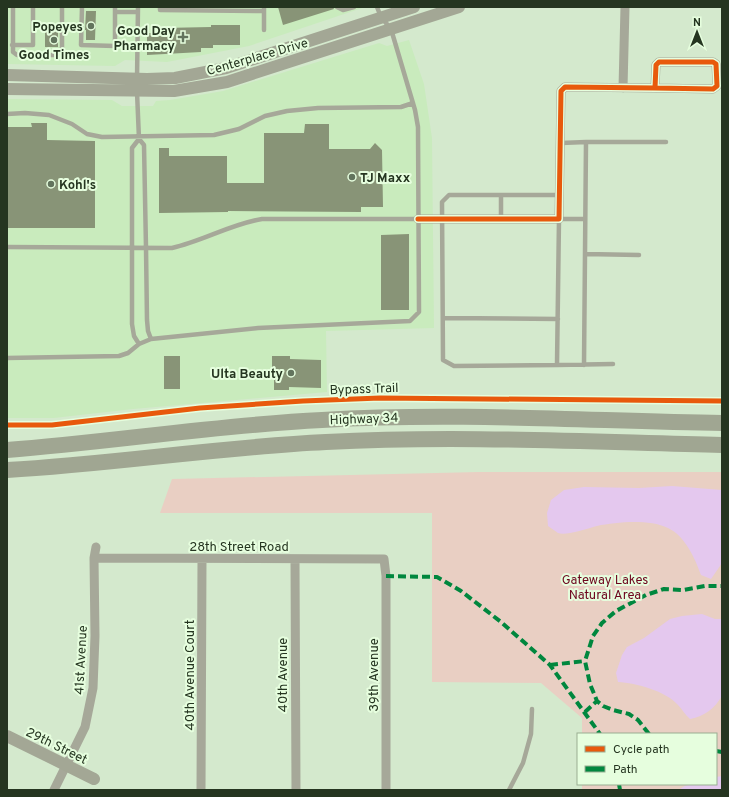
<svg xmlns="http://www.w3.org/2000/svg" width="729" height="797" viewBox="0 0 729 797" font-family="Overpass,sans-serif">
	<style>
		.built { fill: #c9ebbd }
		.green { fill: #e9cfc3 }
		.water { fill: #e4c8ee }
		.building { fill: #889477 }
		.lines { fill: none; stroke-linecap: round; stroke-linejoin: round }
		.lane { stroke: #a6a899; stroke-width: 4.5 }
		.street { stroke: #a6a899; stroke-width: 9 }
		.secondary { stroke: #a3a795; stroke-width: 12 }
		.highway { stroke: #a0a692; stroke-width: 16 }
		.quiet { stroke: #00873e; stroke-width: 4; stroke-dasharray: 8 4; stroke-linecap: butt }
		.cycleway-casing { stroke: #e6fede; stroke-width: 8 }
		.cycleway { stroke: #e8590c; stroke-width: 5 }
		.poi-dot { fill: #62745d; stroke: #e6fede; stroke-width: 1.5 }
		.labels { text-anchor: middle; stroke-width: 4; stroke-linejoin: round; paint-order: stroke }
		.poi-label { font-size: 13px; font-weight: bold; fill: #253520; stroke: #e6fede; text-anchor: end }
		.street-label { font-size: 13px; fill: #253520; stroke: #e6fede }
		.park-label { font-size: 13px; fill: #6d051d; stroke: #e6fede }
	</style>
	<rect width="100%" height="100%" fill="#d4e9cd"/>
	<path class="built" d="M7,7H365L249,46L167,62L125,60L115,66L7,64Z
		M409,40L424,84L432,138L434,328L326,331L327,392L133,409L54,418H7V99L112,100L122,106H153L156,101L170,100L223,91L379,43L387,46Z"/>
	<path class="green" d="M479,472H722V790H582V784H716V734H582V718L541,683L432,682V513H160L172,479Z"/>
	<path class="water" d="M672,486L722,490V563L711,579L701,575C695,558 685,536 668,528C649,519 617,522 597,526C589,528 566,536 558,533C555,531 551,528 548,526L547,513L551,500L564,490L584,487L639,488Z
		M702,614L715,619H722V696C714,709 705,716 690,719C685,715 683,710 678,705C666,691 636,683 618,682L616,673L622,655L627,647L644,638L670,619L682,616Z
		M722,776V790H679C688,781 704,784 716,784V777Z"/>
	<path class="building" d="M278,7H333L334,9L283,25Z
		M86,11H96L95,40H86V30H85Z
		M211,25H240V45H213V48H201V52L147,55V33H163V28L211,27Z
		M47,26H58V47H45V31H47Z
		M31,123H47V140L95,141V228H7V127H32Z
		M305,124H329V149H370L375,143L382,150L383,207H361V212L228,211V212L159,213V148H169V156H227V183H264V133H304Z
		M409,234V310H381V235Z
		M164,356H180V389H164Z
		M272,356H290V359L321,360V388L289,387V390H274V372H272Z"/>
	<g class="lines">
		<path class="lane" d="M13,7V52L17,55H55L62,50V7
			M82,7L81,45L115,46V7
			M160,7V10L264,11
			M337,7L343,10L354,7
			M115,12H138
			M264,30V7
			M12,45H33V7
			M137,79L138,7
			M137,92L139,139L132,148V324L134,336L139,344
			M7,114L25,113L49,115L72,124L87,134L102,137L214,135L239,129L265,116L287,111L318,108L401,107L413,103
			M139,139L144,145L146,248L147,320L148,331L151,339
			M561,143L586,142
			M501,195V219
			M559,195H449L442,202L443,360L454,366L557,365L559,219H585
			M7,247L172,248C203,241 231,224 262,219H418
			M585,254L639,255
			M444,318L558,319
			M7,358L119,356L128,353L139,344L151,339L258,328L410,321L419,312L418,127L415,110L391,29L381,17L377,7
			M557,365L613,364
			M584,365L586,142H666
			M509,790L523,763L531,734L532,709"/>
		<path class="street" d="M623,88L625,7
			M418,219H559L561,91L565,87L655,88L656,65L659,62H713L716,64L717,86L713,89L655,88
			M94,558L384,559L386,576V790
			M295,559L296,790
			M54,790L85,727L93,688L95,636L94,558L96,547
			M201,790L202,559"/>
		<path class="secondary" d="M7,75L147,79L175,78L226,68L414,7
			M7,89L174,91L227,82L459,7
			M7,736L94,779"/>
		<path class="highway" d="M7,450C112,442 217,425 322,420C455,412 589,421 722,423
			M7,470C114,464 219,447 326,442C458,435 590,442 722,445"/>
		<path class="quiet" d="M386,576L437,577L461,591L501,622L550,665L600,734
			M550,665L585,661
			M585,712L597,701
			M649,734L638,720L629,714L613,710L603,706L597,701L590,684L585,661L593,636L602,623L616,611L646,595L664,589L683,590L705,586H722
			M716,751L722,752
			M619,784L620,790"/>
		<defs>
			<path id="cycleway" d="M418,219H559L561,91L565,87L655,88L656,65L659,62H713L716,64L717,86L713,89L655,88
				M7,425H52L200,408L303,401L380,398L722,401"/>
		</defs>
		<use href="#cycleway" class="cycleway-casing"/>
		<use href="#cycleway" class="cycleway"/>
	</g>
	<g class="poi-dot">
		<circle cx="91" cy="26" r="4"/>
		<path d="M181 31h4v4h4v4h-4v4h-4v-4h-4v-4h4z"/>
		<circle cx="54" cy="40" r="4"/>
		<circle cx="352" cy="177" r="4"/>
		<circle cx="51" cy="184" r="4"/>
		<circle cx="291" cy="373" r="4"/>
	</g>
	<g class="labels">
		<g class="poi-label">
			<text x="83" y="31">Popeyes</text>
			<text x="175" y="35">Good Day<tspan x="175" dy="15">Pharmacy</tspan></text>
			<text x="54" y="59" text-anchor="middle">Good Times</text>
			<text x="360" y="182" text-anchor="start">TJ Maxx</text>
			<text x="59" y="189" text-anchor="start">Kohl's</text>
			<text x="283" y="378">Ulta Beauty</text>
		</g>
		<g class="street-label">
			<text transform="translate(257 56) rotate(-16)" y="5">Centerplace Drive</text>
			<text transform="translate(364 388) rotate(-2)" y="5">Bypass Trail</text>
			<text transform="translate(364 418) rotate(-2)" y="5">Highway 34</text>
			<text x="239" y="551">28th Street Road</text>
			<text transform="translate(80 660) rotate(-87)" y="5">41st Avenue</text>
			<text transform="translate(189 675) rotate(-90)" y="5">40th Avenue Court</text>
			<text transform="translate(282 675) rotate(-90)" y="5">40th Avenue</text>
			<text transform="translate(373 675) rotate(-90)" y="5">39th Avenue</text>
			<text transform="translate(57 745) rotate(26)" y="5">29th Street</text>
		</g>
		<g class="park-label">
			<text x="605" y="584">Gateway Lakes<tspan x="605" dy="15">Natural Area</tspan></text>
		</g>
	</g>
	<rect width="729" height="797" fill="none" stroke="#253520" stroke-width="16"/>
	<rect x="577" y="733" width="140" height="52" fill="#e6fede" stroke="#99ae92"/>
	<rect x="585" y="746" width="20" height="6" fill="#e8590c" stroke="#99ae92"/>
	<text x="613" y="753" font-size="12" fill="#253520">Cycle path</text>
	<rect x="585" y="766" width="20" height="6" fill="#00873e" stroke="#99ae92"/>
	<text x="613" y="773" font-size="12" fill="#253520">Path</text>
	<g transform="translate(697 32)" stroke="#e6fede" stroke-width="3" paint-order="stroke">
	<path d="M0-3L7 15L0 10L-7 15Z" fill="#253520"/>
	<text y="-6" font-size="11" font-weight="bold" text-anchor="middle" fill="#253520">N</text>
	</g>
</svg>
